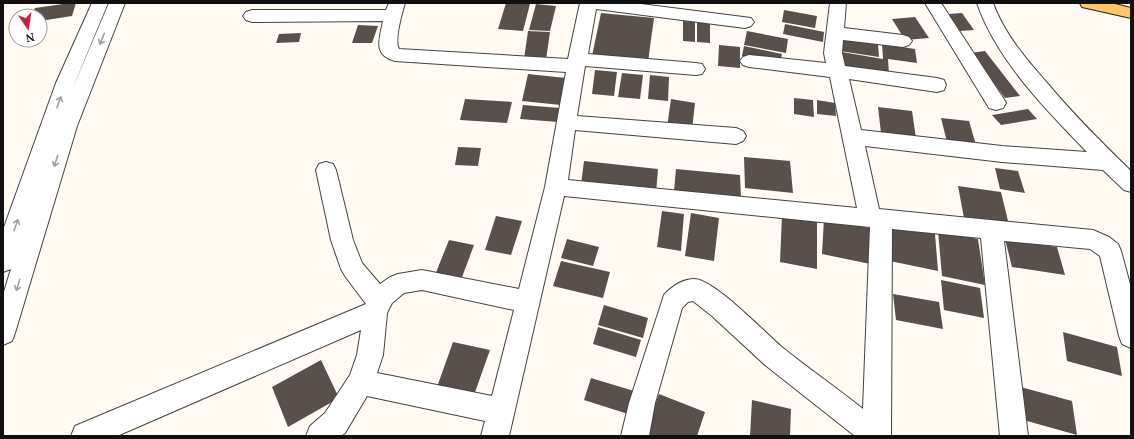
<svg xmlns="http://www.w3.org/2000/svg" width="1134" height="439" viewBox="0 0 1134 439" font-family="'Noto Serif',serif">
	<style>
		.building { fill: #594f4b }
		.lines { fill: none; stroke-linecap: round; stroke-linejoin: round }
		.minor-casing { stroke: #434343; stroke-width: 2 }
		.major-casing { stroke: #212121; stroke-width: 2 }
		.minor { fill: #fff; fill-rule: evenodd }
		.major { fill: #ffc763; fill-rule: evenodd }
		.oneway { stroke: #9f9f9f }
	</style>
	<rect width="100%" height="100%" fill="#fffbf3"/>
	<path class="building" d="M70,3H76L72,16L40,21V16H32L35,8Z
		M506,3L530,4L523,31L498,29Z
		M536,4L556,6L550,31L529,30Z
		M784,10L817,16L815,28L782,22Z
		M601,13L654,18L648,62L592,56Z
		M962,13L974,30L960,31L948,14Z
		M915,17L929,38L905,40L892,19Z
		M683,21L695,22V42L683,41Z
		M697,22L710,23V43L697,42Z
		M785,24L824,32L823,42L783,34Z
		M358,25L378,26L372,43H352Z
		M528,31L550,32L546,60L524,59Z
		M747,31L788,39L786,53L744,45Z
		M301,33L299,42L276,43L279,34Z
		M840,38L878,44L879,57L840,51Z
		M882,44L915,49L917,63L888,59L889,75L842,68V52L883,59Z
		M719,45L740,47V68L718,66Z
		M744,46L782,54L780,64L742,56Z
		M985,51L1020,96L1005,98L971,53Z
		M595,70L617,72L614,96L592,94Z
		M622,73L643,75L640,99L618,97Z
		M528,74L566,78L561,105L522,101Z
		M650,75L669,77L668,101L648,99Z
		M794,98L813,100L814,117L794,114Z
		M465,99L512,102L507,123L460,120Z
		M671,99L695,103L692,130L667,127Z
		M817,100L835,103L836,116L817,114Z
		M523,105L560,108L558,122L520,119Z
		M878,107L912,111L916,138L881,133Z
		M1028,109L1037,119L1001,125L992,115Z
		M941,118L969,121L976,145L947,142Z
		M458,147L481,148L478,166L455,165Z
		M744,157L790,161L793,193L745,188Z
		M584,161L658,169L656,193L581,184Z
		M995,168L1018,171L1025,193L1000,189Z
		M676,169L740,175L741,198L674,191Z
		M958,186L1001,192L1009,225L964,218Z
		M662,211L684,214L681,251L657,247Z
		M691,213L719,218L714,261L685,256Z
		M496,216L522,221L511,255L485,250Z
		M782,216L817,222V269L780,262Z
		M824,219L874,229L875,265L822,254Z
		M889,225L935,234L938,271L890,261Z
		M938,231L978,239L985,285L942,276Z
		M567,239L599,247L593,266L561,258Z
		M1005,239L1057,247L1065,275L1012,267Z
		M449,240L474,245L461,280L435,275Z
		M561,261L610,272L603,298L553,286Z
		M941,280L980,288L984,318L944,310Z
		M893,294L939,302L943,329L896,320Z
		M604,305L648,318L643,338L598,325Z
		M598,327L641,340L636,357L593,344Z
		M1063,332L1117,347L1122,376L1067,361Z
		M453,342L490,350L474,395L437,387Z
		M321,360L339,398L288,427L272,387Z
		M591,378L634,391L628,414L584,400Z
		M1017,386L1072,401L1077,435L1020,419Z
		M659,394L705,412L697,436H644Z
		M752,400L791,409L790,436H750Z"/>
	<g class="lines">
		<defs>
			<path id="minor" d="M92,3H108L71,92L109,3H125L77,126L15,333L12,341L3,345V295L11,269L3,272V230L56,83Z
				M389,3H405C402,13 394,41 399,49L568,59L580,3H633L751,18L754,22L751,26L745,28L596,9L588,54L696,63L702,64L705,69L702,74L696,75L585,66L577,116L736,128L743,131L746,136L743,141L736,144L575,130L568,180L857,208L830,77L749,67L743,65L740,61L743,57L749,55L826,63L824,53L830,3H846L844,28L903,35L909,37L912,41L909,45L903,47L843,40L842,53L845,66L937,78L944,80L946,85L944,90L937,92L849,79L861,130L1002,146L1087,152C1046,110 996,59 977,3H993C1005,35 1026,59 1048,84C1074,115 1102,143 1131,171V192L1124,190L1103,170L1002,162L865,146L879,209L1093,230L1109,237L1118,244L1121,251L1131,288V348L1122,344L1119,336L1100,256L1090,249L1004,241L1028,436H1000L981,238L892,229L891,436H855L765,365L712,316L693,301L688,302L682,308L655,403L649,436H621L629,403L664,295C671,287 682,279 695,279C716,281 765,333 783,348C809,369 837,388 863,409L870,227L564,196L509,436H481L485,421L367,396L345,433L341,436H306L310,426L325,413L350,375L357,355L361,330L117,436H71L75,426L366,304L345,276L341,269L331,240L316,170L319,164L326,162L333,164L336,170L353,240L362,263L380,284L390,277L398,274L422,270L519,289L545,187L566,72L395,61C372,55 380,38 383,21L252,22L246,20L243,16L246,12L252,10H386ZM422,290L514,310L492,396L377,373L383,355L387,313L392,303L404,293Z
				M925,3H941L1003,98L1006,103L1003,108L996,110L989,108Z"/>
			<path id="major" d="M1080,3H1111L1131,8V18L1082,7Z"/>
		</defs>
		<use href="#minor" class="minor-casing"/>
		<use href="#major" class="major-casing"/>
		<use href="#minor" class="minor"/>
		<use href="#major" class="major"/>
	</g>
	<defs><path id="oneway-shaft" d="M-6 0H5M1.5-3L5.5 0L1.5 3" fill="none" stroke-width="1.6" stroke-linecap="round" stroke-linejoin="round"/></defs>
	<g class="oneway">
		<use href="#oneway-shaft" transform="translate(102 39) rotate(112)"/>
		<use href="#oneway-shaft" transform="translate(59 102) rotate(-71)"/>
		<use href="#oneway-shaft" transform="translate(56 161) rotate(107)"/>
		<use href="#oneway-shaft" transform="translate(16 225) rotate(-71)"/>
		<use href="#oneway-shaft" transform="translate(18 285) rotate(107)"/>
	</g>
	<rect width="1134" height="439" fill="none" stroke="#101010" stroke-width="8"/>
	<g transform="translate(28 28) rotate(167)"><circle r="19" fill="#ffffff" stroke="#9f9f9f"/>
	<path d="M0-3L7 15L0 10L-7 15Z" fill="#c91f3a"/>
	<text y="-6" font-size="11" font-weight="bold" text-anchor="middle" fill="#101010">N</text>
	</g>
</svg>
